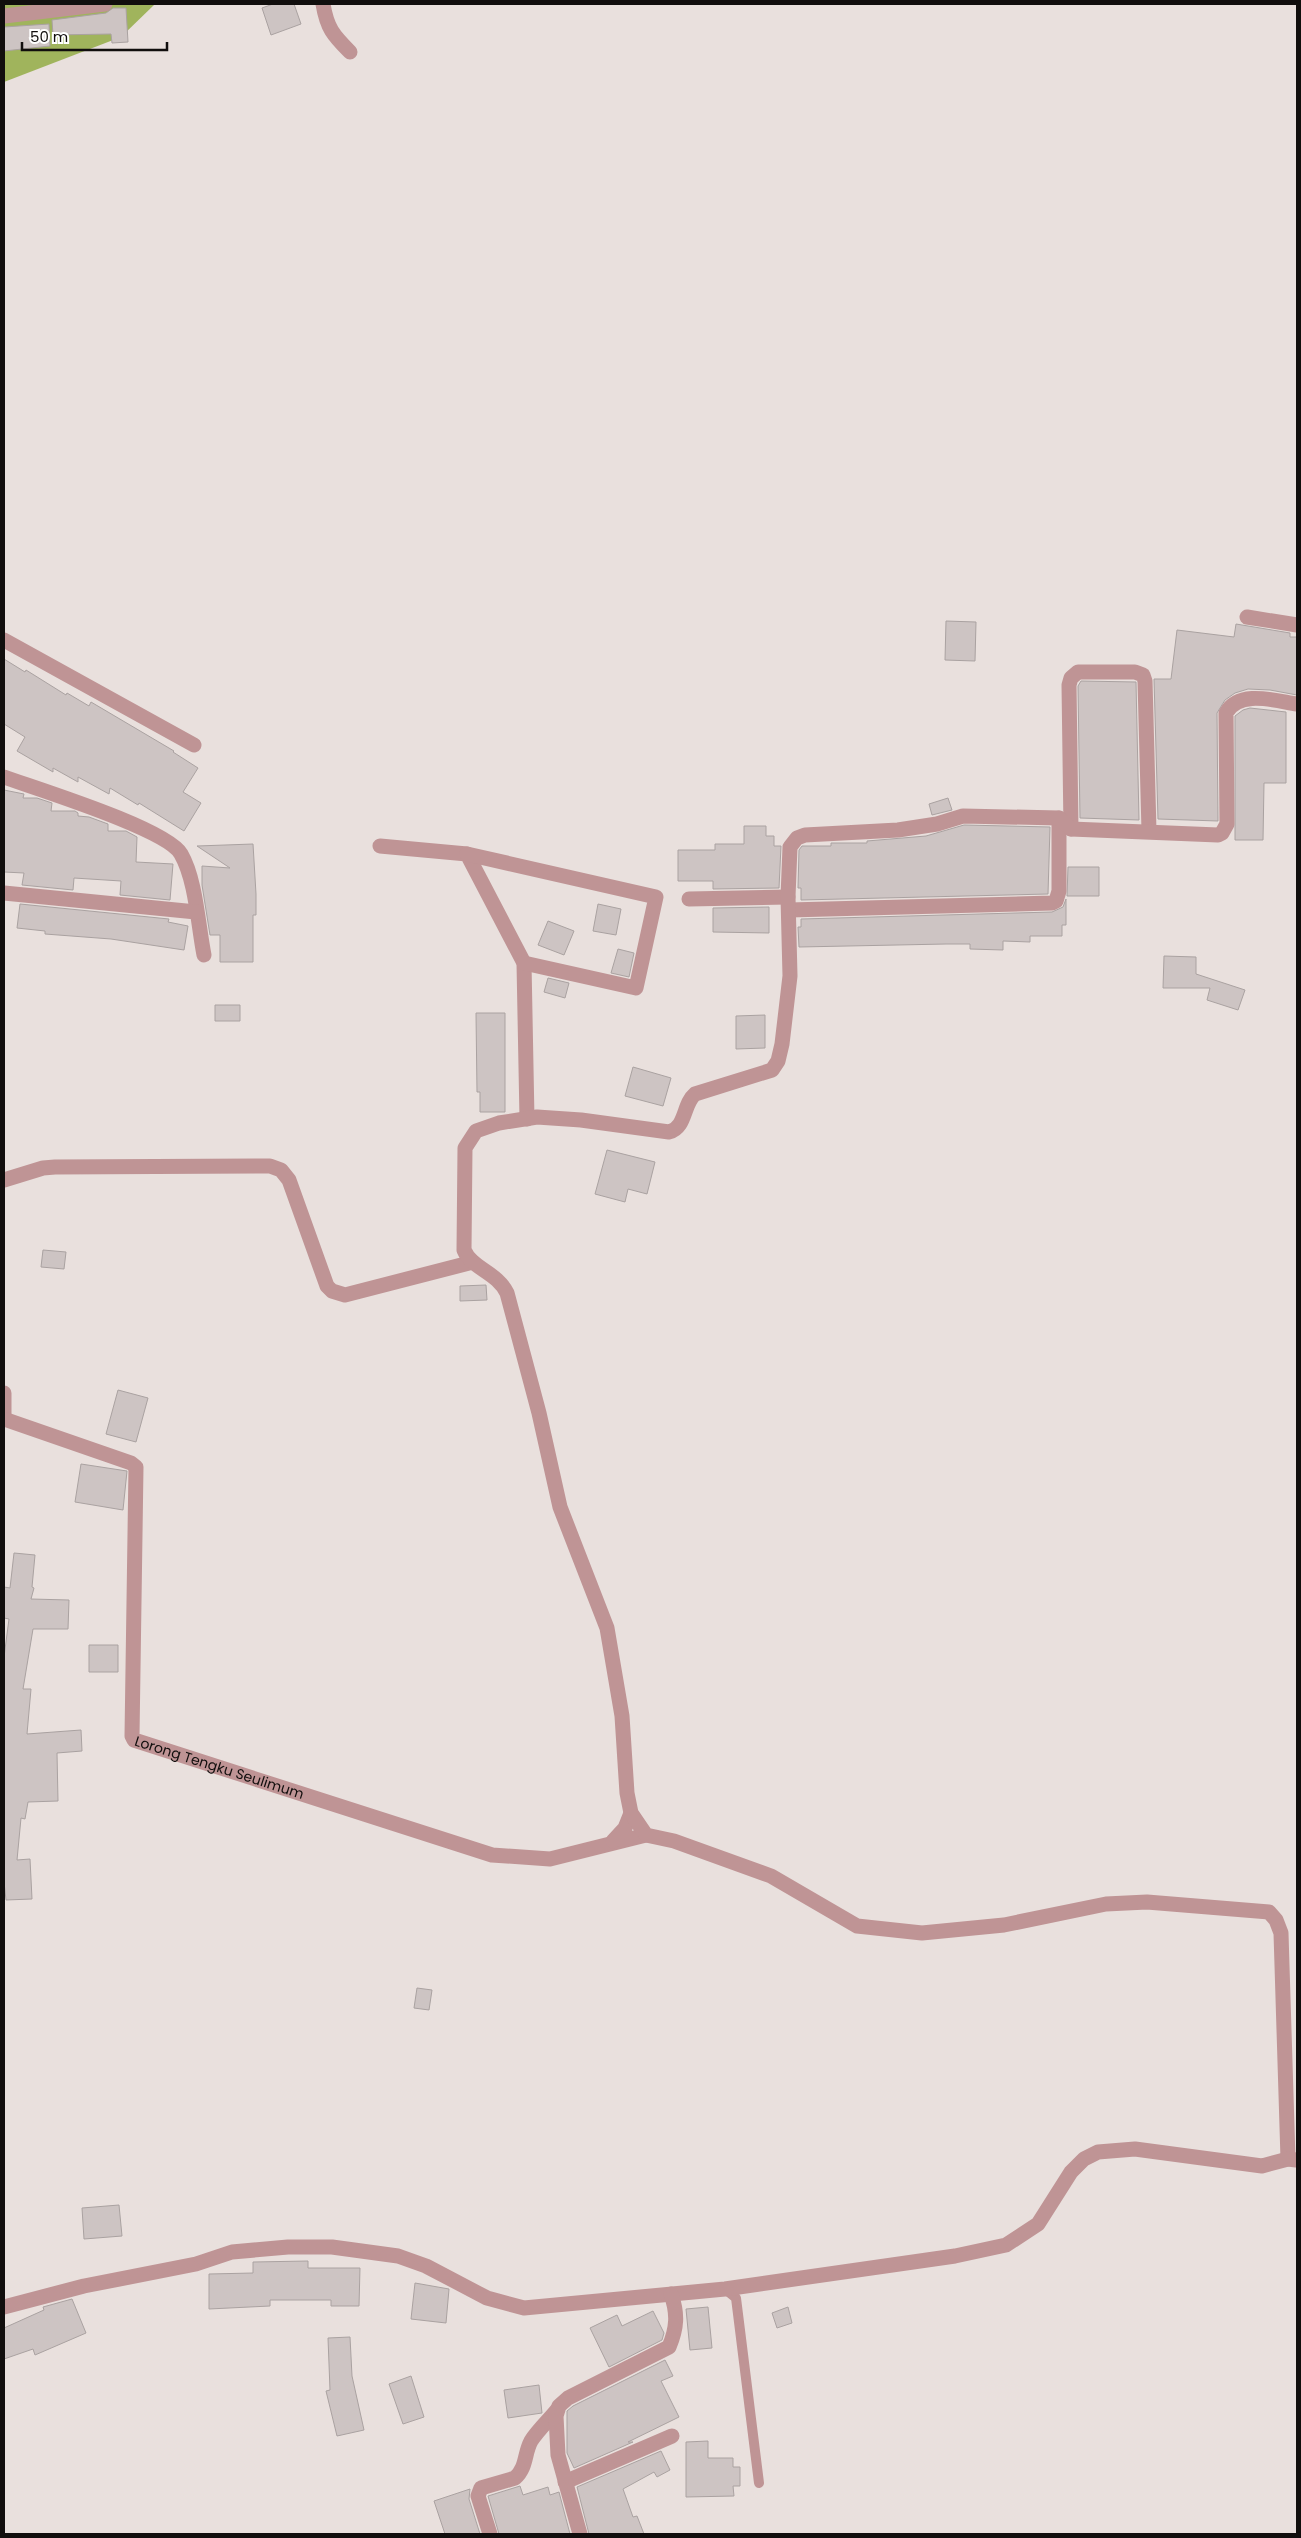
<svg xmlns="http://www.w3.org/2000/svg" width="1301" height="2538" viewBox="0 0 1301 2538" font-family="Poppins,sans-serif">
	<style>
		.forest { fill: #a0b45c }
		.building { fill: #cdc4c3; stroke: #aaa2a1 }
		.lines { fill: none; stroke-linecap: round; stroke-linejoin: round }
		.service { stroke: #bf9495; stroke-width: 10 }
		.minor { stroke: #bf9495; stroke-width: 15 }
		.labels { text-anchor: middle; stroke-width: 4.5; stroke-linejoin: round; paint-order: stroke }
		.street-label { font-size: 14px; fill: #110e0d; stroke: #fff }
	</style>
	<rect width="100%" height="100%" fill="#e9e0dd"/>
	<path class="forest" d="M4,4H155L121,37L4,82Z"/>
	<path class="building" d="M273,4H294L301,24L271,35L262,8Z
		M113,8H126L128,42L112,43L111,34L53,35L52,20L106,13Z
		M49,24L50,46L4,51V27Z
		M946,621L976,622L975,661L945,660Z
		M1236,624L1290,633V637H1297V695L1270,690L1248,689L1235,693L1225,700L1217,713L1218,821L1158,819L1154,679H1171L1177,630L1234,637Z
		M4,659L25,672L26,670L66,695L67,693L89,706L91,702L174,751L173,752L198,768L183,792L201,803L184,831L139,803L138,805L110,788L109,794L78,777V782L53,768V772L17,751L25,737L4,724Z
		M1081,681L1136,682L1139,820L1080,818L1078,686Z
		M1250,708L1286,712V783H1264L1263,840H1235V716L1243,710Z
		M4,790L24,794L23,798H37L52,803L51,811H75L78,813V816L89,817L108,824V831H126L137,837L136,862L173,864L170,900L120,895L121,881L74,878L73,890L22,885L24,873L4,872Z
		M948,798L952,810L932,815L929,804Z
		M964,825L1050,827L1048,894L801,900V888H798L799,850L802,846H831V843H867V841L926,836Z
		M744,826H766V836H774V846H781L779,888L713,889V881H678V850H715V844H744Z
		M253,844L256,894V915H253V962H220V935H210L202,885V866L230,868L197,846Z
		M1068,867H1099V896H1067Z
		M1066,899V925H1062V936H1030V942L1003,941V950L970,949V944H946L799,947L798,927H801V919L1052,912L1063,907Z
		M20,904L169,919L168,922L188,926L184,950L111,939L45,934V931L17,928Z
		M598,904L621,909L616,935L593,931Z
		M769,907V933L713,932V908Z
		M548,921L574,931L564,955L538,945Z
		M618,949L634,953L629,977L611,973Z
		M1164,956L1196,957V974L1245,990L1238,1010L1207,1000L1210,988H1163Z
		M548,978L569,983L565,998L544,992Z
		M215,1005H240V1021H215Z
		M476,1013H505V1112H480V1092H477Z
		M765,1015V1048L736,1049V1016Z
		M633,1067L671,1078L663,1106L625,1096Z
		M607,1150L655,1162L647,1194L628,1189L625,1202L595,1194Z
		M43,1250L66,1252L64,1269L41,1267Z
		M486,1285L487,1300L460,1301V1286Z
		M118,1390L148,1398L136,1442L106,1434Z
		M81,1464L127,1471L123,1510L75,1502Z
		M14,1553L35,1555L32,1587L34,1588L31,1599L69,1600L68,1629H33L23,1689H31L27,1734L81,1730L82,1751L57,1753L58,1801L28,1802L25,1819L21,1818L17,1860L30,1859L32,1899L6,1900L4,1882V1657L9,1619L4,1618V1587L10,1588Z
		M89,1645H118V1672H89Z
		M417,1988L432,1990L429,2010L414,2008Z
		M119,2205L122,2236L84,2239L82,2208Z
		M308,2261V2268H360L359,2306H331V2300H270V2306L209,2309V2274L253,2273V2262Z
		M415,2283L449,2289L446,2323L411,2319Z
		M72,2299L86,2333L35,2355L33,2349L4,2359V2328L44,2310L43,2307Z
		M708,2307L712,2348L690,2350L686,2309Z
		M788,2307L792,2323L777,2328L772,2313Z
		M653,2311L664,2333L662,2340L609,2367L590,2328L617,2315L622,2326Z
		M350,2337L352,2376L364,2430L337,2436L326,2391L330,2390L328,2338Z
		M665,2360L673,2376L661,2381L679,2417L628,2442H633L574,2468L567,2453V2411L573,2406Z
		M411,2376L424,2417L403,2424L389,2384Z
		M539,2385L542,2413L508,2418L504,2390Z
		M708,2441V2458H733V2467H740V2486H733L734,2496L686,2497V2442Z
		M661,2451L670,2470L657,2477L654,2472L623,2489L633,2517L637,2516L644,2534H589L577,2487Z
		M520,2486L523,2495L548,2487L550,2495L559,2492L570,2534H499L488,2496Z
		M470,2489L469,2499L480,2534H445L434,2501Z"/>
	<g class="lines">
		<path class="service" d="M725,2289L736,2298L759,2483"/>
		<g class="minor">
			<path d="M323,4C327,28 333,35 350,52"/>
			<path d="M4,16L105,4"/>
			<path d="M1247,617L1297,625"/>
			<path d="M4,640L194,745"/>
			<path d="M4,777C37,789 167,829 181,854C196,880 198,925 204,955"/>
			<path d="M1071,829L1069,685L1071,678L1078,672H1135L1143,675L1145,681L1149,831"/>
			<path d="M380,846L467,854L524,963L527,1119"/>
			<path d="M467,854L656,897L636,988L524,963"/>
			<path d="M4,893L196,912"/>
			<path d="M689,899L788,897"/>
			<path d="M789,910L1052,903L1056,901L1059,891V818"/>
			<path d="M4,1180L43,1168L55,1167L270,1166L281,1170L289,1180L327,1286L332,1291L345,1295L473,1262"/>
			<path d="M4,1393V1414"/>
			<path id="s1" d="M4,1419L131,1463L136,1467L132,1736L134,1740L492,1855L550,1859L646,1835"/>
			<path d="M613,1841L625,1828L631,1813"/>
			<path d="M1288,2159L1281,1933L1276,1920L1269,1912L1147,1902L1106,1904L1004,1925L922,1933L857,1926L771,1876L674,1841L646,1835L631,1813L627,1793L622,1716L607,1628L560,1507L539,1413L507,1293C497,1272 472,1269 464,1250L465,1148L476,1131L499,1123L537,1117L581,1120L669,1132C686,1128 683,1104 695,1094L772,1070L778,1061L782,1044L790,976L788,897L790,847L797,838L805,835L898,830L937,824L963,816L1059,818L1071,829L1218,835L1222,833L1227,824L1226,713C1239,689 1276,701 1297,704"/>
			<path d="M4,2307L84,2286L196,2264L232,2252L288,2247H332L398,2256L426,2266L487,2298L524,2308L725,2289L955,2256L1006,2245L1038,2224L1071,2172L1084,2159L1098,2152L1135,2149L1262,2166L1288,2159L1296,2160"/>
			<path d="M565,2482L672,2436"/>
			<path d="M490,2534L478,2496L481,2488L515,2478C527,2467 524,2454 531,2441C538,2430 549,2420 557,2410"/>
			<path d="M580,2534L558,2455L556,2416L559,2406L568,2398L669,2347C677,2328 678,2314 671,2294"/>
		</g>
	</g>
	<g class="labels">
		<g class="street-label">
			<text dy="5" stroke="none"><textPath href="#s1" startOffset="504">Lorong Tengku Seulimum</textPath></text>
		</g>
	</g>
	<rect width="1301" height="2538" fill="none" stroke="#110e0d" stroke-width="10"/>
	<path d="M22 42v8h145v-8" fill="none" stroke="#110e0d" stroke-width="2.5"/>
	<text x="30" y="42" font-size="15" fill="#110e0d" stroke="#ffffff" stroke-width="4" paint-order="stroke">50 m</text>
</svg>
